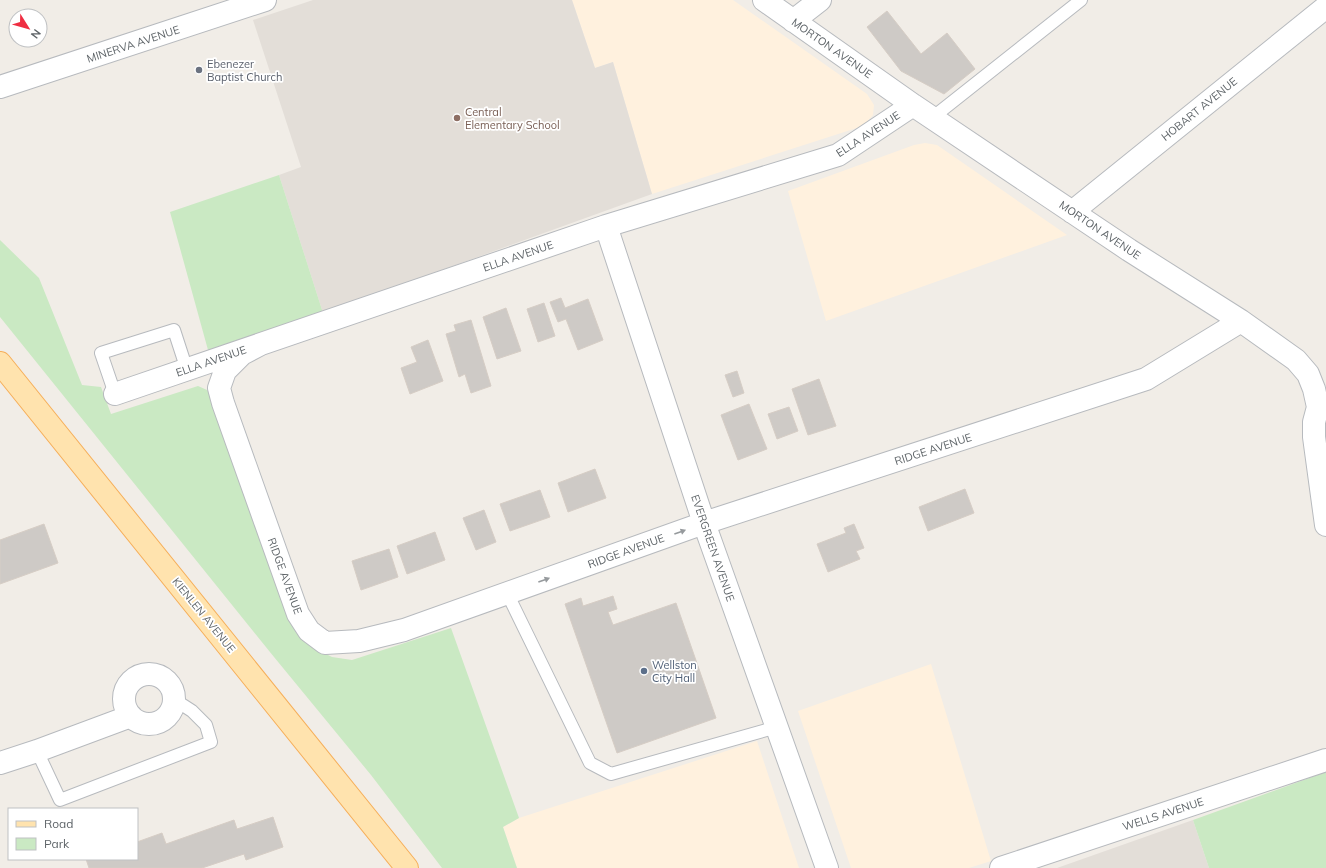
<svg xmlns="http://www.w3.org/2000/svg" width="1326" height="868" viewBox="0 0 1326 868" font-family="Mulish,sans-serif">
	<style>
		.commercial { fill: #fff1de }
		.education { fill: #e3ded8 }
		.green { fill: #cae9c3 }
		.building { fill: #cecac6; stroke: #d6cdc5 }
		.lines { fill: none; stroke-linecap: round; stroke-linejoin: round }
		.lane-casing { stroke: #b7babe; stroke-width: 14 }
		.street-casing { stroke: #b7babe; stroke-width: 24 }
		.primary-casing { stroke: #f6af5a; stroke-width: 24 }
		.lane { stroke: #fff; stroke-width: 12 }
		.street { stroke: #fff; stroke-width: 22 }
		.primary { stroke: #ffe3ae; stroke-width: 22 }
		.oneway { fill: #969a9d }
		.worship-dot { fill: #6b7280; stroke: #fff; stroke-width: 1.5 }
		.education-dot { fill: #8d6e63; stroke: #fff; stroke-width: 1.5 }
		.service-dot { fill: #5c6f8a; stroke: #fff; stroke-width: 1.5 }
		.labels { text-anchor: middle; stroke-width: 3.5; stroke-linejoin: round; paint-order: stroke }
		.street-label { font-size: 11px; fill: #5e6468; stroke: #fff }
		.worship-label { font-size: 11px; fill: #5b616d; stroke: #fff; text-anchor: start }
		.education-label { font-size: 11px; fill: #785e54; stroke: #fff; text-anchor: start }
		.service-label { font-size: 11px; fill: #4e5e75; stroke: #fff; text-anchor: start }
	</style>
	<rect width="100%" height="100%" fill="#f1ede7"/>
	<path class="commercial" d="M572,0H733L867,94L874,105L873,115L863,126L652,194L613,62L595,68Z
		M925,143L937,145L1067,235L826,321L788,191L914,145Z
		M931,664L991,861L969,868H851L798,711Z
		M757,741L799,868H517L503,827L519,818Z"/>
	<path class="education" d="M313,0H572L595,68L613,62L652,194L323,313L279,175L301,167L253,20Z
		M1193,820L1209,868H1057Z"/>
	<path class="green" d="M279,175L323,313L208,350L170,212Z
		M0,240L39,278L82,385L101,387L111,414L198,386L207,390L214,400L314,648L332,657L352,660L451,628L519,818L503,827L517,868H442L371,775L274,657L0,317Z
		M1326,772V868H1209L1193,820Z"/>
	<path class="building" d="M887,11L921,54L947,33L975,69L944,94L901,71L867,27Z
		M561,298L565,308L588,299L603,340L578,350L566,319L558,322L550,302Z
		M544,303L555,336L538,342L527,309Z
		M506,308L521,351L497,359L483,317Z
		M471,320L491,386L471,393L465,374L459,377L446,334L456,331L454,325Z
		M428,340L443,381L410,394L401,368L417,362L411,347Z
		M737,371L744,393L733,397L725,375Z
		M819,379L836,426L808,435L792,389Z
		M749,404L767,449L738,460L721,415Z
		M789,407L798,431L777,439L768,414Z
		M595,469L606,498L568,512L558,483Z
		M965,489L974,513L928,531L919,507Z
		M540,490L550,517L510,531L500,504Z
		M484,510L496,542L476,550L463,518Z
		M44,524L58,563L0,584V540Z
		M854,524L864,548L856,551L860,559L828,572L817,544L846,533L844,528Z
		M435,532L445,560L407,574L397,546Z
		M389,549L398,577L361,590L352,561Z
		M613,596L617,609L608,612L613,625L676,603L716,718L617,753L565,604L581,598L583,606Z
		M273,817L283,847L246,860L244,854L202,868H89L86,859H137V842L162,833L166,844L234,820L237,829Z"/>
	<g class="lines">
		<defs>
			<path id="lane" d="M932,118L1081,0
				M115,394L101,353L174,330L187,370
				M507,593L590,763L611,774L777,727
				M37,751L60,800L211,742L206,725L192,711L175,700"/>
			<path id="street" d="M764,0L913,105L1129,250L1241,321L1296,360L1308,374L1314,389L1318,407L1314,422V437L1326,525
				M793,21L820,0
				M0,87L265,0
				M1072,212L1326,7
				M606,226L704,523L827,868
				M261,344L242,354L225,371L219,388L223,403L298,614L309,631L325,643L359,641L404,630L704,523L1146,379L1241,321
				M115,394L606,226L838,155L913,105
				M124 699a25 25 0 1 1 50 0a25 25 0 1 1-50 0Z
				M0,763L37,751L131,716
				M1001,868L1326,760"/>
			<path id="primary" d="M0,363L407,868"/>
		</defs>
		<use href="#lane" class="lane-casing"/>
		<use href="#street" class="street-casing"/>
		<use href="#primary" class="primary-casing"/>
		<use href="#lane" class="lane"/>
		<use href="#street" class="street"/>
		<use href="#primary" class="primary"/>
	</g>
	<defs><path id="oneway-solid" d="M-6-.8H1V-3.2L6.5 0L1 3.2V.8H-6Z"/></defs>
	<g class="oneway">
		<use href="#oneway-solid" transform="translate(680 532) rotate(-20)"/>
		<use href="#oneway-solid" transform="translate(544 580) rotate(-20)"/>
	</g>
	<circle class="worship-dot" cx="199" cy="70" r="4"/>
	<circle class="education-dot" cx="457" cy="118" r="4"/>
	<circle class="service-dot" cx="644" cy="671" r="4"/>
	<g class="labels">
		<g class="street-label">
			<text transform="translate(133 44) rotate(-18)" y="4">MINERVA AVENUE</text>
			<text transform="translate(832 48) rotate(35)" y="4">MORTON AVENUE</text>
			<text transform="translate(1199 109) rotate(-39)" y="4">HOBART AVENUE</text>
			<text transform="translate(868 134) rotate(-33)" y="4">ELLA AVENUE</text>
			<text transform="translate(1100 230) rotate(34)" y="4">MORTON AVENUE</text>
			<text transform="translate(518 256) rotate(-19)" y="4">ELLA AVENUE</text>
			<text transform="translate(211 361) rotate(-19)" y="4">ELLA AVENUE</text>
			<text transform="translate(933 449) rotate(-18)" y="4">RIDGE AVENUE</text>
			<text transform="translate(713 548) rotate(71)" y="4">EVERGREEN AVENUE</text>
			<text transform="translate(626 551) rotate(-20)" y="4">RIDGE AVENUE</text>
			<text transform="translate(285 576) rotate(70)" y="4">RIDGE AVENUE</text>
			<text transform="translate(204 615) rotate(51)" y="4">KIENLEN AVENUE</text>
			<text transform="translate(1163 814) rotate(-18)" y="4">WELLS AVENUE</text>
		</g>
		<g class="worship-label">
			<text x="207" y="68">Ebenezer<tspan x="207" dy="13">Baptist Church</tspan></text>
		</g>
		<g class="education-label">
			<text x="465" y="116">Central<tspan x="465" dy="13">Elementary School</tspan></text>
		</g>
		<g class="service-label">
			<text x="652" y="669">Wellston<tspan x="652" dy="13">City Hall</tspan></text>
		</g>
	</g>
	<rect x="8" y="808" width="130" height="52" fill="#ffffff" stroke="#bfc1c3"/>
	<rect x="16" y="821" width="20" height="6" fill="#ffe3ae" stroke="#bfc1c3"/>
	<text x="44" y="828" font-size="12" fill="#5e6468">Road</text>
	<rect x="16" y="838" width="20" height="12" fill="#cae9c3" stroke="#bfc1c3"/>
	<text x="44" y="848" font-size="12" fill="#5e6468">Park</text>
	<g transform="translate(28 28) rotate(127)"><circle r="19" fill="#ffffff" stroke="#bfc1c3"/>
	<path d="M0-3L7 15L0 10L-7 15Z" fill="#ef2e42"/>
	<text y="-6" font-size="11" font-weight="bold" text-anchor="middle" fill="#5e6468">N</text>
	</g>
</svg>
